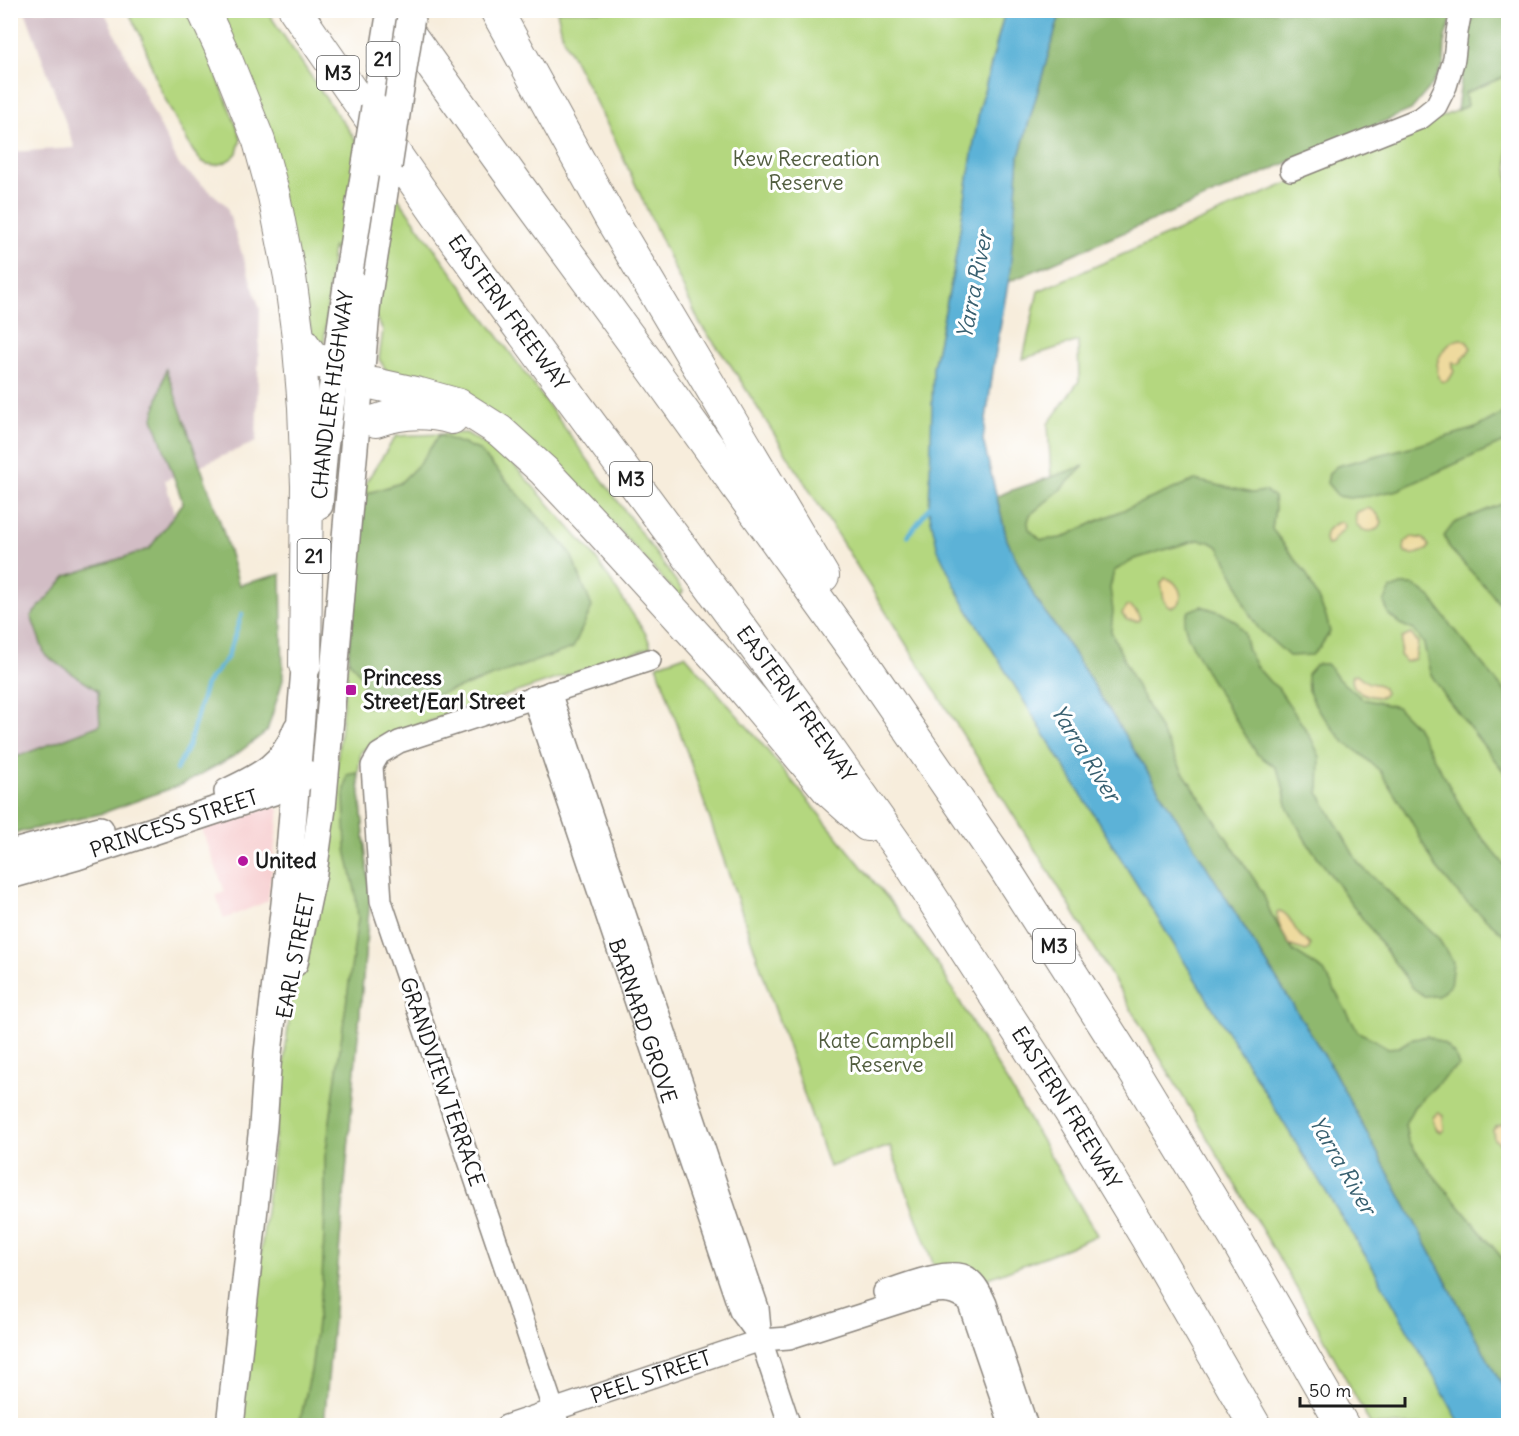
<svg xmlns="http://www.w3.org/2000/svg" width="1519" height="1436" viewBox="0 0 1519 1436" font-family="Delius,sans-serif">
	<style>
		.built { fill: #f7cfd0 }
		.industrial { fill: #d2bdc5 }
		.green { fill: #b4d77f; stroke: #687a4e; stroke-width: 1.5 }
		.forest { fill: #8fb86e; stroke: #566a45; stroke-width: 1.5 }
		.sand { fill: #eeda9e; stroke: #857b5d; stroke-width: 1.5 }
		.water { fill: #5bb2d7; stroke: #3c677a; stroke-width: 1.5 }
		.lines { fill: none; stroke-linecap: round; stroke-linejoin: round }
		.stream { stroke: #5bb2d7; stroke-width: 4.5 }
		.minor-casing { stroke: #8a847c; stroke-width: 24 }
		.major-casing { stroke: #8a847c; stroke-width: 30 }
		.highway-casing { stroke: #8a847c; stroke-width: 34 }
		.minor { stroke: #fff; stroke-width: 21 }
		.major { stroke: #fff; stroke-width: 27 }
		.highway { stroke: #fff; stroke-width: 32 }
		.major-bridge-casing { stroke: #8a847c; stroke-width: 30; stroke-linecap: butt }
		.major-bridge { stroke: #fff; stroke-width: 27 }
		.poi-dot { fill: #b5179e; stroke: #fff; stroke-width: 2 }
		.labels { text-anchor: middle; stroke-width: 6; stroke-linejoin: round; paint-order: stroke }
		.shield { fill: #fff; stroke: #606060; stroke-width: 1.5 }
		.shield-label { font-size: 20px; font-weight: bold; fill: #1c1c1c }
		.park-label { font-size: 21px; fill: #515d3f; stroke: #fff }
		.street-label { font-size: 21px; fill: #1c1c1c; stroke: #fff }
		.poi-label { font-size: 21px; font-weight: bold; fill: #1c1c1c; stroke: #fff; text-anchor: start }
		.water-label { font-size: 22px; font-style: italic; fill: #386070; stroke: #fff }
	</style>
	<rect width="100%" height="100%" fill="#fff"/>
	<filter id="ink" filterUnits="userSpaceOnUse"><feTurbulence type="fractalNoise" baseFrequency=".0167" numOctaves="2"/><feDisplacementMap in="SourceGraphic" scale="12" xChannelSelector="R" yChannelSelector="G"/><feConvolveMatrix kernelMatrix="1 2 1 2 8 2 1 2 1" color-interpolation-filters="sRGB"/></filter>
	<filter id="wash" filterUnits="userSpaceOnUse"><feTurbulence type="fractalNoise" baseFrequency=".008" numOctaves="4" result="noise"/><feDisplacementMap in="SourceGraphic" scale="24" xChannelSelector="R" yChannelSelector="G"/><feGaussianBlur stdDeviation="1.35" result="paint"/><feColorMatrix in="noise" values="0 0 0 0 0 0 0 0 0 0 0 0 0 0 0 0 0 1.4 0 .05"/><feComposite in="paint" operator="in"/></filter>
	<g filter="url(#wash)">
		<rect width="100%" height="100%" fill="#f7eddc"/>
		<path class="built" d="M273,806L279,810L268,901L224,919L216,895L225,892L202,829Z"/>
		<path class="industrial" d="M25,11H104L179,165L226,205L260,309L256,442L165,480L230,716L11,783V152L75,148Z"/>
		<path class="green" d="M128,11H192L241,138L237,153L232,158L224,163L215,165L207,164L201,161L193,151L169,107L157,82L142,38Z
			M219,11H267L329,103L683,591L679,597L576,482L536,446L389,375L379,359L383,330L333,247L324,343L318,346L313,337Z
			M557,11H1005L979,111L953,273L933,368L963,602L1373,1268L1461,1425H1371L1300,1294L1061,891L732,367L700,324L614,138L563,38Z
			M1508,75V1397L1332,1068L1071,649L1035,598L997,497L1051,477L1048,424L1079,381L1078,341L1023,359L1038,291L1467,106L1465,93Z
			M466,433L507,457L593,554L646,634L651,647L377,739L361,752L358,773L370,898L323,1425L240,1426L291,1004L323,876L337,764L366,482L396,436Z
			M685,655L758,739L893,905L937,963L1097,1235L1067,1248L986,1279L960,1263L934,1266L890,1146L829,1167L657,665Z"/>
		<path class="forest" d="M1061,11H1455L1445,37L1444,64L1432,85L1411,110L1008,282L1019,156Z
			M1478,11H1508V75L1465,93L1467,106L1457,110L1469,25Z
			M166,369L222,527L239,585L281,574L283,680L267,731L234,756L183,784L100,814L11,834V759L100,725L98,691L45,655L31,616L67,576L149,549L183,503L153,418Z
			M1508,410V440L1398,490L1369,496L1349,498L1338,496L1327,483L1329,473L1337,466L1429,442L1476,428Z
			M439,435L479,450L570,552L592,607L573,648L468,685L398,707H367L362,677L348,659L365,494L400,483L421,462Z
			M1084,466L1059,491L1030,515L1028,522L1029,529L1041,540L1062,538L1097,521L1195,480L1252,493L1265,491L1274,497L1275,508L1272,529L1306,573L1326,616L1330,632L1320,647L1312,655L1289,656L1258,628L1244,604L1238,584L1219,547L1210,542L1198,540L1157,552L1135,559L1114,571L1110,588L1113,611L1111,631L1132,677L1183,772L1262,891L1271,914L1293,951L1324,971L1358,1032L1371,1038L1388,1048L1399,1047L1410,1040L1427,1036L1444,1044L1455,1055L1459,1066L1451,1071L1414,1107L1405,1124L1408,1141L1431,1172L1508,1265V1397L1332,1068L1071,649L1035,598L1007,540L997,497L1007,492Z
			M1504,503H1508V616L1491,593L1451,550L1444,536L1454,523Z
			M1401,585H1414L1432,599L1451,626L1508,695V777L1445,696L1430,673L1424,644L1414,630L1400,624L1389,615L1384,602L1391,589Z
			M1201,606L1220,612L1237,622L1244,633L1248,651L1256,666L1270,682L1278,688L1310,736L1320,757L1319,793L1359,864L1438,938L1453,962L1450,986L1438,996H1424L1413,988L1306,841L1288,809L1281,778L1275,767L1257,754L1209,677L1188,637L1184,622L1189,611Z
			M1319,664H1326L1332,670L1338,679L1363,699L1397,707L1416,726L1470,823L1508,869V938L1461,897L1435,866L1410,819L1380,771L1362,755L1343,741L1318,710L1308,690L1307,674L1315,665Z
			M358,773L370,898L324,1425L299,1426L311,1371L322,1283L325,1207V1157L358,918L355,890L346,850L344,796L347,775Z"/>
		<path class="sand" d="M1461,339L1467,342L1471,348L1460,363L1456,364L1453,362L1452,363L1454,371C1451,377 1449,383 1441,381C1439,377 1436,372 1437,367C1437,355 1450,340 1461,339Z
			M1367,508C1375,510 1379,514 1382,522L1379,528C1366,536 1351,527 1357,512Z
			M1341,522L1344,523L1345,528L1334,539L1331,544L1327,545C1321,534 1329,525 1341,522Z
			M1412,537L1424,539L1429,546L1428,549C1420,553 1413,556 1405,553L1404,550L1405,542Z
			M1165,578C1181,580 1189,608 1169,607L1164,600L1161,583Z
			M1130,606L1136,611L1140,618L1138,621L1127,620L1122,614L1126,607Z
			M1411,634L1418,643L1415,659L1406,662L1400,655L1402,638Z
			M1356,674C1360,676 1362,679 1365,681C1373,687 1380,679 1385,693L1381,697C1368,697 1348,691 1353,675Z
			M1280,911C1290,914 1292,926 1299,934C1302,938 1307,941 1310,945L1309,949L1306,951C1302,949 1295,948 1291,946C1285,940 1277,921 1277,913Z
			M1439,1113L1443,1116L1444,1130L1441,1132L1437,1130L1433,1122V1117Z
			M1504,1124L1508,1125C1509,1135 1510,1141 1500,1144L1494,1139L1493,1130L1496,1127Z"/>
		<path class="water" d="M1005,11H1061L1019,156L1010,272L995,357L983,440L1007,540L1035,598L1071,649L1332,1068L1508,1397V1425H1461L1373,1268L963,602L938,550L929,511L933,368L953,273L979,111Z"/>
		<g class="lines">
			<path class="stream" d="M908,536L931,505
				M176,770L188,747L206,684L227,658L242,614"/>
		</g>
	</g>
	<g filter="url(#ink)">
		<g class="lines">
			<defs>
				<g id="minor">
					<path d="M1291,170L1421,118L1436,106L1446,86L1454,59L1457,32L1461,10"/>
					<path d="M550,692L758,1308L761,1340L790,1426"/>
					<path id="s1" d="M533,697L740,1311L761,1339"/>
					<path d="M884,1292C901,1286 952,1266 967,1277C977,1284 981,1293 986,1304L1027,1426"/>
					<path id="s2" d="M506,1426L761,1340L789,1338L929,1293C946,1290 954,1291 968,1301L1011,1426"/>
					<path d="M559,1426L381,901L372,766L379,754L399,742L650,660"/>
				</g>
				<g id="major">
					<path d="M375,107L391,10"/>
					<path id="s3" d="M319,505L324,448L349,272"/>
					<path d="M228,792C262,776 284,765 297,729"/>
					<path d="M10,854L100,830"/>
					<path id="s4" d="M10,875L77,856L283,788L296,782L307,774"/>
					<path d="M294,963L313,873L322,808L367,301L388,167"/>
					<path d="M230,1426L263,1126L268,1053L287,886L307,645"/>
				</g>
				<g id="highway">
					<path d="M203,10L226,59L259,141L274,196L290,277L298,337L304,407L307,486L305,665"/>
					<path id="s5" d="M295,10L457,243L805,715L908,861L1069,1110L1146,1237L1255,1426"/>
					<path d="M392,10L519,187L652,368L860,658L1003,866L1132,1068L1237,1241L1343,1426"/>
					<path d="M496,10L611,219L823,576"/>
					<path d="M298,337L311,355L320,362L336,364"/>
					<path d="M375,384L420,394L459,405L500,431L544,471L595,525L731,674L828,790L867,825"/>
					<path d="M376,421C401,412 427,411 452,418"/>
				</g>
			</defs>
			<use href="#minor" class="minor-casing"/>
			<use href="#major" class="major-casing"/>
			<use href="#highway" class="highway-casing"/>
			<use href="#minor" class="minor"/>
			<use href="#major" class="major"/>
			<use href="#highway" class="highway"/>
			<defs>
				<path id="major-bridge" d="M388,167L412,10
					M349,272L375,107"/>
			</defs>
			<use href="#major-bridge" class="major-bridge-casing"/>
			<use href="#major-bridge" class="major-bridge"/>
		</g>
	</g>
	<g class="poi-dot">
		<rect x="345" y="684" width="12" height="12" rx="3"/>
		<circle cx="243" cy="861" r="6"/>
	</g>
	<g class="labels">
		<g class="shield">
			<rect x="366.5" y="42" width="33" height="34" rx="4.5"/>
			<rect x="317" y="56" width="42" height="34" rx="4.5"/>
			<rect x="610" y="462" width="42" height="34" rx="4.5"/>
			<rect x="297.5" y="539" width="33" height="34" rx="4.5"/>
			<rect x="1033" y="929" width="42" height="34" rx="4.5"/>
		</g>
		<g class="shield-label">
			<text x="383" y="66">21</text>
			<text x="338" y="80">M3</text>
			<text x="631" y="486">M3</text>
			<text x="314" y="563">21</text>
			<text x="1054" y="953">M3</text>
		</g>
		<g class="park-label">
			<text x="806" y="166">Kew Recreation<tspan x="806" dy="24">Reserve</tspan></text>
			<text x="886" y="1048">Kate Campbell<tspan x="886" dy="24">Reserve</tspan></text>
		</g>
		<g class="street-label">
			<text dy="7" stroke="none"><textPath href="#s5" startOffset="370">EASTERN FREEWAY</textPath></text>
			<text dy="7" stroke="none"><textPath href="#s3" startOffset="111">CHANDLER HIGHWAY</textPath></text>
			<text dy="7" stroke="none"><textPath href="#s5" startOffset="856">EASTERN FREEWAY</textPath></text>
			<text dy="7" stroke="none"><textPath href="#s4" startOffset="172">PRINCESS STREET</textPath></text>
			<text transform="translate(296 956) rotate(-79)" y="7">EARL STREET</text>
			<text dy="7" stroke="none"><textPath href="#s1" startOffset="342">BARNARD GROVE</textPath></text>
			<text transform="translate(442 1082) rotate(71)" y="7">GRANDVIEW TERRACE</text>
			<text dy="7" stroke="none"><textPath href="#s5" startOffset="1342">EASTERN FREEWAY</textPath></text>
			<text dy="7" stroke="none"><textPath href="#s2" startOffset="153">PEEL STREET</textPath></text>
		</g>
		<g class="poi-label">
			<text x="363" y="685">Princess<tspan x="363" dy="24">Street/Earl Street</tspan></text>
			<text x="255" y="868">United</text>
		</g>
		<g class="water-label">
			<text transform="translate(974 285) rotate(-79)" y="8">Yarra River</text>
			<text transform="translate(1086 753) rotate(58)" y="8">Yarra River</text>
			<text transform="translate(1343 1165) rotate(60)" y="8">Yarra River</text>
		</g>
	</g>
	<rect width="1519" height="1436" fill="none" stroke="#fff" stroke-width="36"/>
	<path d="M1300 1397v9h105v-9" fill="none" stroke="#1c1c1c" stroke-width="3"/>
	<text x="1309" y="1397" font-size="18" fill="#1c1c1c" stroke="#ffffff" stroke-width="4.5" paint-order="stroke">50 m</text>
</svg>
